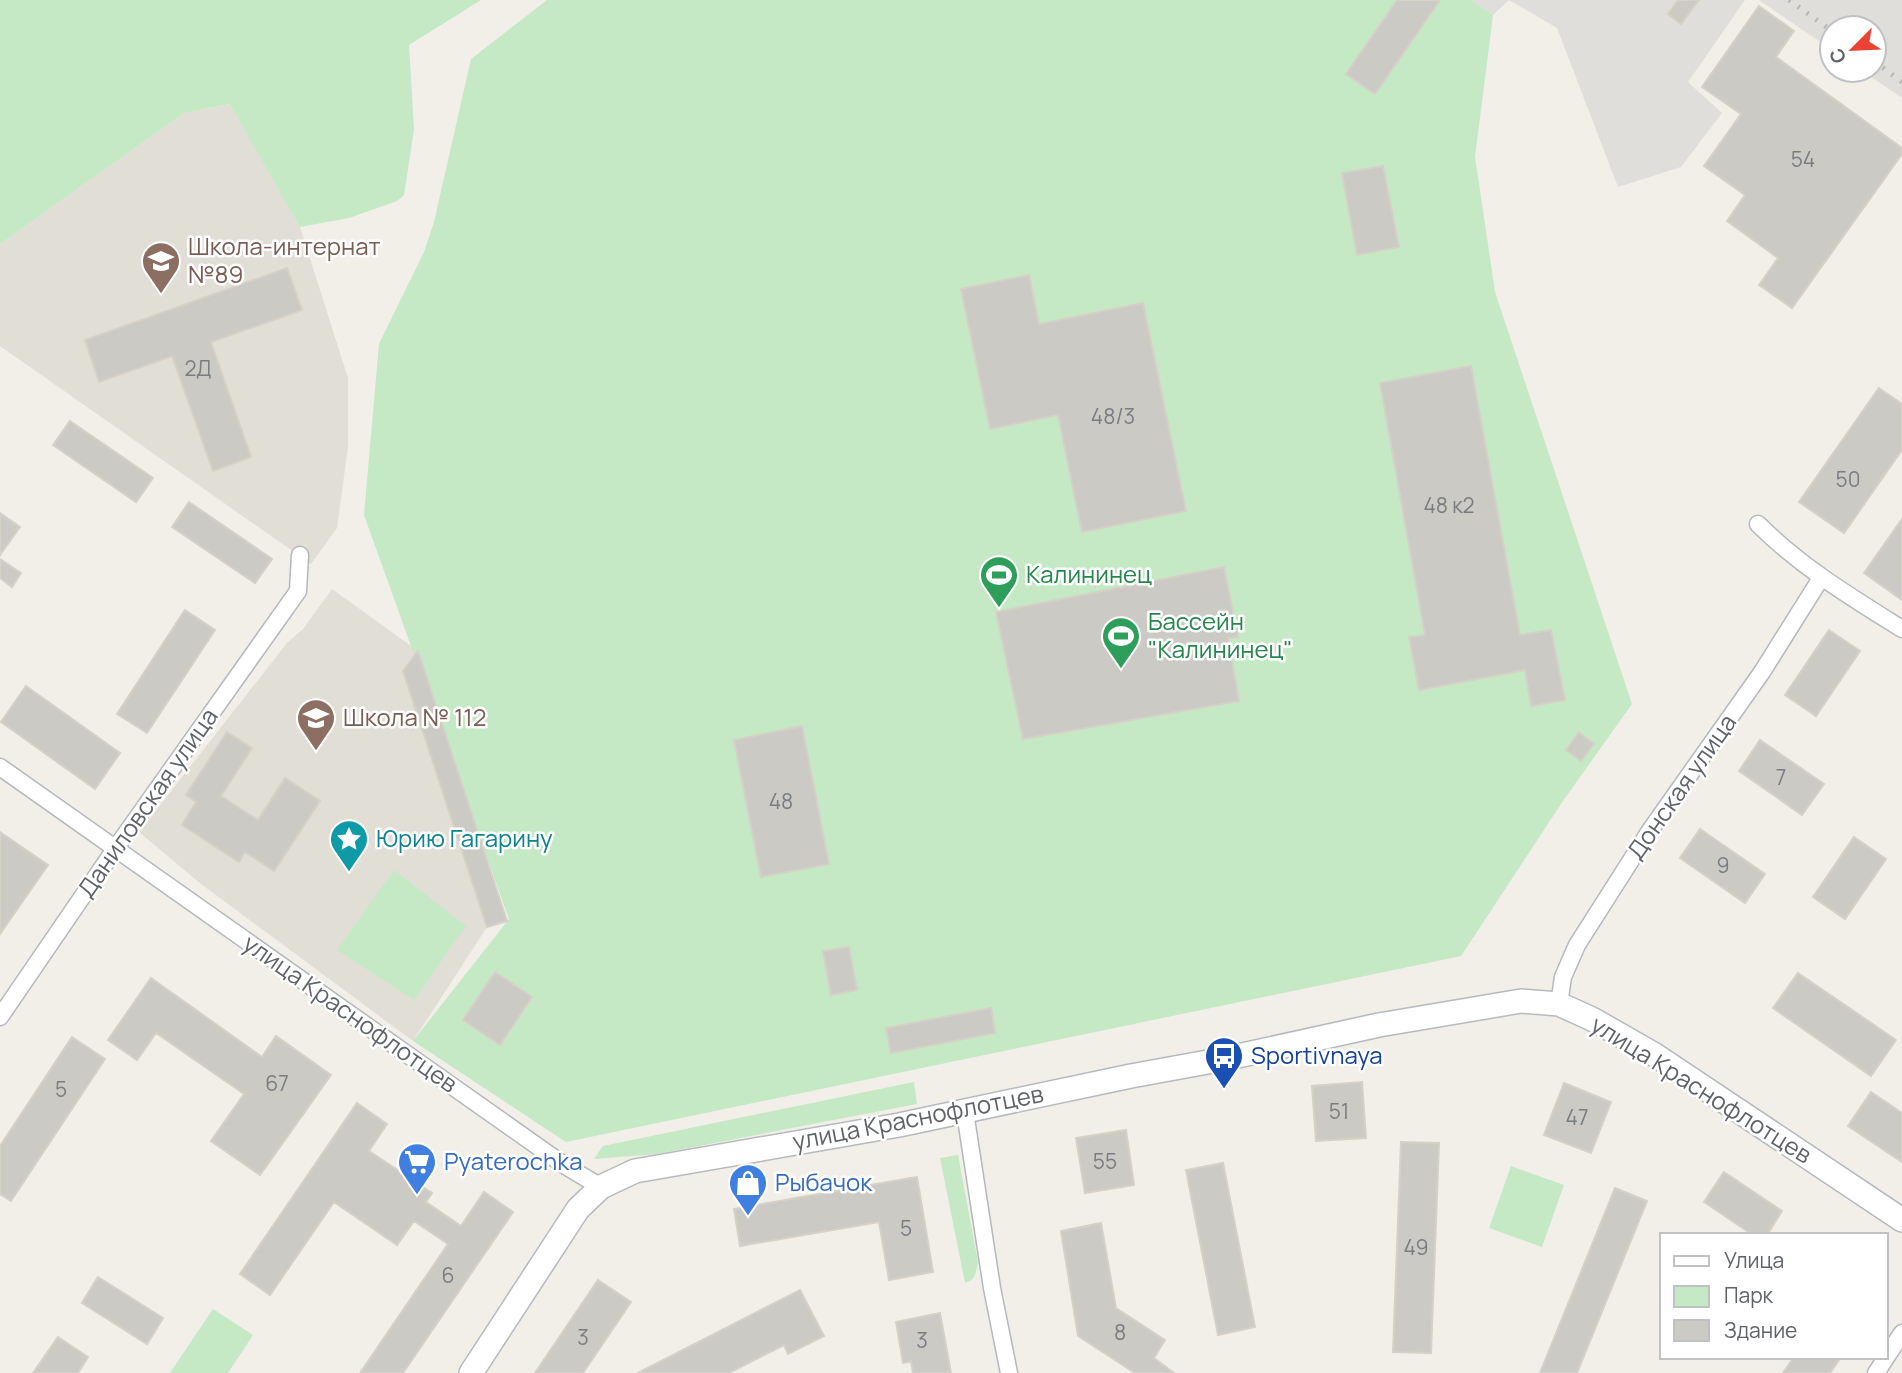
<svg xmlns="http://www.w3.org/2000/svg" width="1902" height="1373" viewBox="0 0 1902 1373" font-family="Manrope,sans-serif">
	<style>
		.industrial { fill: #e0deda }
		.education { fill: #e1ded6 }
		.green { fill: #c5e8c5 }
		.building { fill: #cccac5; stroke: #d6d1c6; stroke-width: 2 }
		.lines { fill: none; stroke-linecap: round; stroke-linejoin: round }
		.minor-casing { stroke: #b5b8bc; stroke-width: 19 }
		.secondary-casing { stroke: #b6babf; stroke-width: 26 }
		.minor { stroke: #fff; stroke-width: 16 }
		.secondary { stroke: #fff; stroke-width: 23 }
		.rail { stroke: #b6b7b8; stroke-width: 5; stroke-dasharray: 2 9; stroke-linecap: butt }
		.labels { text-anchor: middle; stroke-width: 5; stroke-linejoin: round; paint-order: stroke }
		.number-label { font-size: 21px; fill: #7a7d7f }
		.education-label { font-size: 24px; fill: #785e54; stroke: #fff; text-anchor: start }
		.leisure-label { font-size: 24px; fill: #27864d; stroke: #fff; text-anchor: start }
		.street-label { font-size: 24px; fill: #5f6368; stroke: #fff }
		.culture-label { font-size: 24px; fill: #0d838f; stroke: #fff; text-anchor: start }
		.transit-label { font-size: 24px; fill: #164399; stroke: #fff; text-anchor: start }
		.shop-label { font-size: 24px; fill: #366cbe; stroke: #fff; text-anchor: start }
	</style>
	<rect width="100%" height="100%" fill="#f1efe8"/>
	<path class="industrial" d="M1470,0H1745L1688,82L1722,113L1681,167L1618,187L1557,28L1509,0L1493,15Z
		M1759,0H1902V98L1861,70H1874V28H1832V50Z"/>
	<path class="education" d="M231,104L300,227L348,378V447L337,528L311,564L0,346V244L184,113Z
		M332,589L418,651L403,672L487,927L413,1041L201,884L139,832L287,643L303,629Z"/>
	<path class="green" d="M0,0H481L409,45L414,129L404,195L397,201L349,218L300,227L230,104L184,113L0,244Z
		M547,0H1471L1493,15L1475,157L1495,292L1632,704L1563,801L1461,956L566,1142L413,1041L509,919L364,515L379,344L424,252L434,222L471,59Z
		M394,870L466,926L414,1000L337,950Z
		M914,1082L917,1104L657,1154L594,1159L603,1146Z
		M958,1155L978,1262C976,1272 976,1280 965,1283L940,1158Z
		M1511,1166L1564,1185L1542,1247L1489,1228Z
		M213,1309L253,1335L228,1373H170Z"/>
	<path class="building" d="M1397,0H1440L1375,94L1346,74Z
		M1678,0H1699L1681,24L1668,14Z
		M1759,6L1794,31L1776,57L1902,148V154L1792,308L1759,285L1778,258L1727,221L1745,195L1704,166L1741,114L1702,87Z
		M1383,166L1399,247L1357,255L1342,173Z
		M287,268L302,310L211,342L251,457L213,471L172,356L99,382L85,340Z
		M1029,275L1039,324L1143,303L1186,511L1082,532L1058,415L990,429L961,289Z
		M1471,366L1520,635L1551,630L1565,700L1531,706L1525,670L1419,690L1409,637L1425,635L1380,383Z
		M1879,388L1902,404V450L1844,533L1799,502Z
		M70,421L153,478L136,502L53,445Z
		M189,502L272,559L255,583L172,527Z
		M0,513L20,527L0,555Z
		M1902,519V600L1864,573Z
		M0,559L21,573L12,587L0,578Z
		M1224,567L1238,637L1228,638L1239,701L1023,739L996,612Z
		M185,610L215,630L147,733L117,714Z
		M1829,630L1860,651L1816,716L1785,695Z
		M418,651L507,921L487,927L403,671Z
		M26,686L120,753L95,789L1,722Z
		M802,726L829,864L761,877L734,740Z
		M227,732L252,748L221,796L258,820L285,778L320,801L274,871L245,852L239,862L182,825L196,802L186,795Z
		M1579,732L1594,744L1581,761L1566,750Z
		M1760,740L1824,784L1802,815L1739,771Z
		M1700,829L1765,874L1745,903L1680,858Z
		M0,832L48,865L0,934Z
		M1854,837L1886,859L1845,919L1813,897Z
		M849,947L857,990L831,995L823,951Z
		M495,972L532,997L500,1045L463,1020Z
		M1798,973L1896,1040L1871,1076L1773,1008Z
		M151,978L262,1057L276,1036L331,1075L260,1175L211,1141L244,1094L156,1033L137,1060L108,1040Z
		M991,1008L995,1033L891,1053L886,1028Z
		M72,1037L105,1059L11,1201L0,1194V1146Z
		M1362,1082L1366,1138L1316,1141L1312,1086Z
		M1564,1083L1611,1102L1591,1153L1544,1135Z
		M1871,1092L1902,1113V1162L1848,1126Z
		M357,1103L387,1124L369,1151L432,1193L426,1202L461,1226L484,1192L513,1212L403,1373H360L448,1244L414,1221L397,1245L334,1202L270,1295L240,1274Z
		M1126,1130L1134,1185L1085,1193L1076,1138Z
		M1401,1142L1439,1143L1431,1353L1393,1352Z
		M1223,1163L1255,1327L1218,1335L1186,1170Z
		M1724,1172L1782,1211L1767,1235H1753L1704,1202Z
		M917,1177L933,1272L889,1280L879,1222L740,1246L734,1209Z
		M1615,1188L1647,1201L1577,1373H1540Z
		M1101,1223L1116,1308L1165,1340L1154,1358L1174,1373H1135L1078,1336L1061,1231Z
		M98,1277L163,1318L147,1344L82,1303Z
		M598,1280L631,1302L583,1373H535Z
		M800,1290L824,1336L788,1354L784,1345L729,1373H638Z
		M940,1313L951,1373H913L911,1361L903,1363L896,1322Z
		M58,1337L88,1357L78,1373H33Z
		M1794,1357H1841L1830,1373H1783Z"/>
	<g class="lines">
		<defs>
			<path id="minor" d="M1758,524C1801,567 1851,597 1902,629
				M0,767L564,1165L601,1187
				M1559,1004L1563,977L1577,945L1649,832L1762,672L1821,578
				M0,1017L115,849L298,591L300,555
				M965,1112L992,1288L1009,1373
				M1876,1373L1902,1333"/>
			<path id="secondary" d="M471,1373L578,1209L601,1187L635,1171L899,1125L1131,1076L1224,1059L1379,1025L1521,1001L1559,1004L1592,1019L1655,1055L1902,1220"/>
		</defs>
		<use href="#minor" class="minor-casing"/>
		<use href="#secondary" class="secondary-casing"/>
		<use href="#minor" class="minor"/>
		<use href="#secondary" class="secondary"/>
		<path class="rail" d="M1789,0L1832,31
			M1874,61L1902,82"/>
	</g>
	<defs>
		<symbol id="school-pin" viewBox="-11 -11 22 30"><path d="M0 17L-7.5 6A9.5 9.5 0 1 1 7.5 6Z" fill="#8d6e63" stroke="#fff"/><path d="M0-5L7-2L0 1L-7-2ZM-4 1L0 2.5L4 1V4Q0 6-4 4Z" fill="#fff"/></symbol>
		<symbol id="stadium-pin" viewBox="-11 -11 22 30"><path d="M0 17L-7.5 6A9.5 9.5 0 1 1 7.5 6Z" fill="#2e9e5b" stroke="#fff"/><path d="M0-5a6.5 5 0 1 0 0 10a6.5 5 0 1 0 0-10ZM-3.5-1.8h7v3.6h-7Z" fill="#fff"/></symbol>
		<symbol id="sight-pin" viewBox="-11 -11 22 30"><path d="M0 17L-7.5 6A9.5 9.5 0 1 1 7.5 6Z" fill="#0f9aa8" stroke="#fff"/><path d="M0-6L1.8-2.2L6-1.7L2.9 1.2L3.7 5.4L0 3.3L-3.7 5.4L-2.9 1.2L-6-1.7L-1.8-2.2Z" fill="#fff"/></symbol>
		<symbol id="bus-pin" viewBox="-11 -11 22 30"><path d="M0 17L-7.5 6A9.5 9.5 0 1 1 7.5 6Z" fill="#1a4fb4" stroke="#fff"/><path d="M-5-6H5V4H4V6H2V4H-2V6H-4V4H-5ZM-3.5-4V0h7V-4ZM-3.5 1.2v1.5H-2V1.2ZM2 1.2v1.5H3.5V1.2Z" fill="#fff"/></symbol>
		<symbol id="supermarket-pin" viewBox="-11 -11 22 30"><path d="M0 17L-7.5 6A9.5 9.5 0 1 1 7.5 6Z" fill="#3f7fe0" stroke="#fff"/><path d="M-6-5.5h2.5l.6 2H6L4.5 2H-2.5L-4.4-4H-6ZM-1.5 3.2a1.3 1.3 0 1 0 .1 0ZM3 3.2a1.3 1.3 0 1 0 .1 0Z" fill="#fff"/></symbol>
		<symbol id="shop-pin" viewBox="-11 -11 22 30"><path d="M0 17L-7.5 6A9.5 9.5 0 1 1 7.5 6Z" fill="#3f7fe0" stroke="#fff"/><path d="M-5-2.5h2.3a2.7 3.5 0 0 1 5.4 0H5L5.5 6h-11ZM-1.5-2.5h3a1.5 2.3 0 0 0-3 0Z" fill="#fff"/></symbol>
	</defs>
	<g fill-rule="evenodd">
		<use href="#school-pin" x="139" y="239" width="44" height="60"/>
		<use href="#stadium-pin" x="977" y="553" width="44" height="60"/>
		<use href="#stadium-pin" x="1099" y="614" width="44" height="60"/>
		<use href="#school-pin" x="294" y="696" width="44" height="60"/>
		<use href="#sight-pin" x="327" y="817" width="44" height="60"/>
		<use href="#bus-pin" x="1202" y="1034" width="44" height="60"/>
		<use href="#supermarket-pin" x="395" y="1140" width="44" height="60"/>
		<use href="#shop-pin" x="726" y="1161" width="44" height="60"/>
	</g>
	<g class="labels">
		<g class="number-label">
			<text x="1803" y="167">54</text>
			<text x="198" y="376">2Д</text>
			<text x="1113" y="424">48/3</text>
			<text x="1848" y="487">50</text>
			<text x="1449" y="513">48 к2</text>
			<text x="1781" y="785">7</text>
			<text x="781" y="809">48</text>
			<text x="1723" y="873">9</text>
			<text x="277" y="1091">67</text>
			<text x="61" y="1097">5</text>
			<text x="1339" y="1119">51</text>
			<text x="1577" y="1125">47</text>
			<text x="1105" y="1169">55</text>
			<text x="906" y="1236">5</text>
			<text x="1416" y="1255">49</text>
			<text x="448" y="1283">6</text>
			<text x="1120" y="1340">8</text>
			<text x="583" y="1345">3</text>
			<text x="922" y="1348">3</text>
		</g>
		<g class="education-label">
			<text x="188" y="255">Школа-интернат<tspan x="188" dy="28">№89</tspan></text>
			<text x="343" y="726">Школа № 112</text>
		</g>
		<g class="leisure-label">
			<text x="1026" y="583">Калининец</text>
			<text x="1148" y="630">Бассейн<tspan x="1148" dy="28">"Калининец"</tspan></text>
		</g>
		<g class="street-label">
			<text transform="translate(1682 787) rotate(-55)" y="8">Донская улица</text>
			<text transform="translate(148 803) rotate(-55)" y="8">Даниловская улица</text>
			<text transform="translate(350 1014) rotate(35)" y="8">улица Краснофлотцев</text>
			<text transform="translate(1701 1090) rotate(32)" y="8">улица Краснофлотцев</text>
			<text transform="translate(918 1118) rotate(-11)" y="8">улица Краснофлотцев</text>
		</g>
		<g class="culture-label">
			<text x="376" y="847">Юрию Гагарину</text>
		</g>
		<g class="transit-label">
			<text x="1251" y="1064">Sportivnaya</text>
		</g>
		<g class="shop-label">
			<text x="444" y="1170">Pyaterochka</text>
			<text x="775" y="1191">Рыбачок</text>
		</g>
	</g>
	<rect x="1660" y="1233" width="228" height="126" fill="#ffffff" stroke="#bfc1c3" stroke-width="2"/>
	<rect x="1674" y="1256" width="35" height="10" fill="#ffffff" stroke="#bfc1c3" stroke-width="2"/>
	<text x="1724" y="1268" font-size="21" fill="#5f6368">Улица</text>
	<rect x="1674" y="1286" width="35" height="21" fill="#c5e8c5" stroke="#bfc1c3" stroke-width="2"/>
	<text x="1724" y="1303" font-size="21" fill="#5f6368">Парк</text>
	<rect x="1674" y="1320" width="35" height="21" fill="#cccac5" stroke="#bfc1c3" stroke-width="2"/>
	<text x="1724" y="1338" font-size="21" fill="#5f6368">Здание</text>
	<g transform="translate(1853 49) rotate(246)"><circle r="33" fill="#ffffff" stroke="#bfc1c3" stroke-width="2"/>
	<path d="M0-5L12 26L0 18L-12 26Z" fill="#ea4335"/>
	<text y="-10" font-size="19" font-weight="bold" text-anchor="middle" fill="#5f6368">С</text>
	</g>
</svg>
